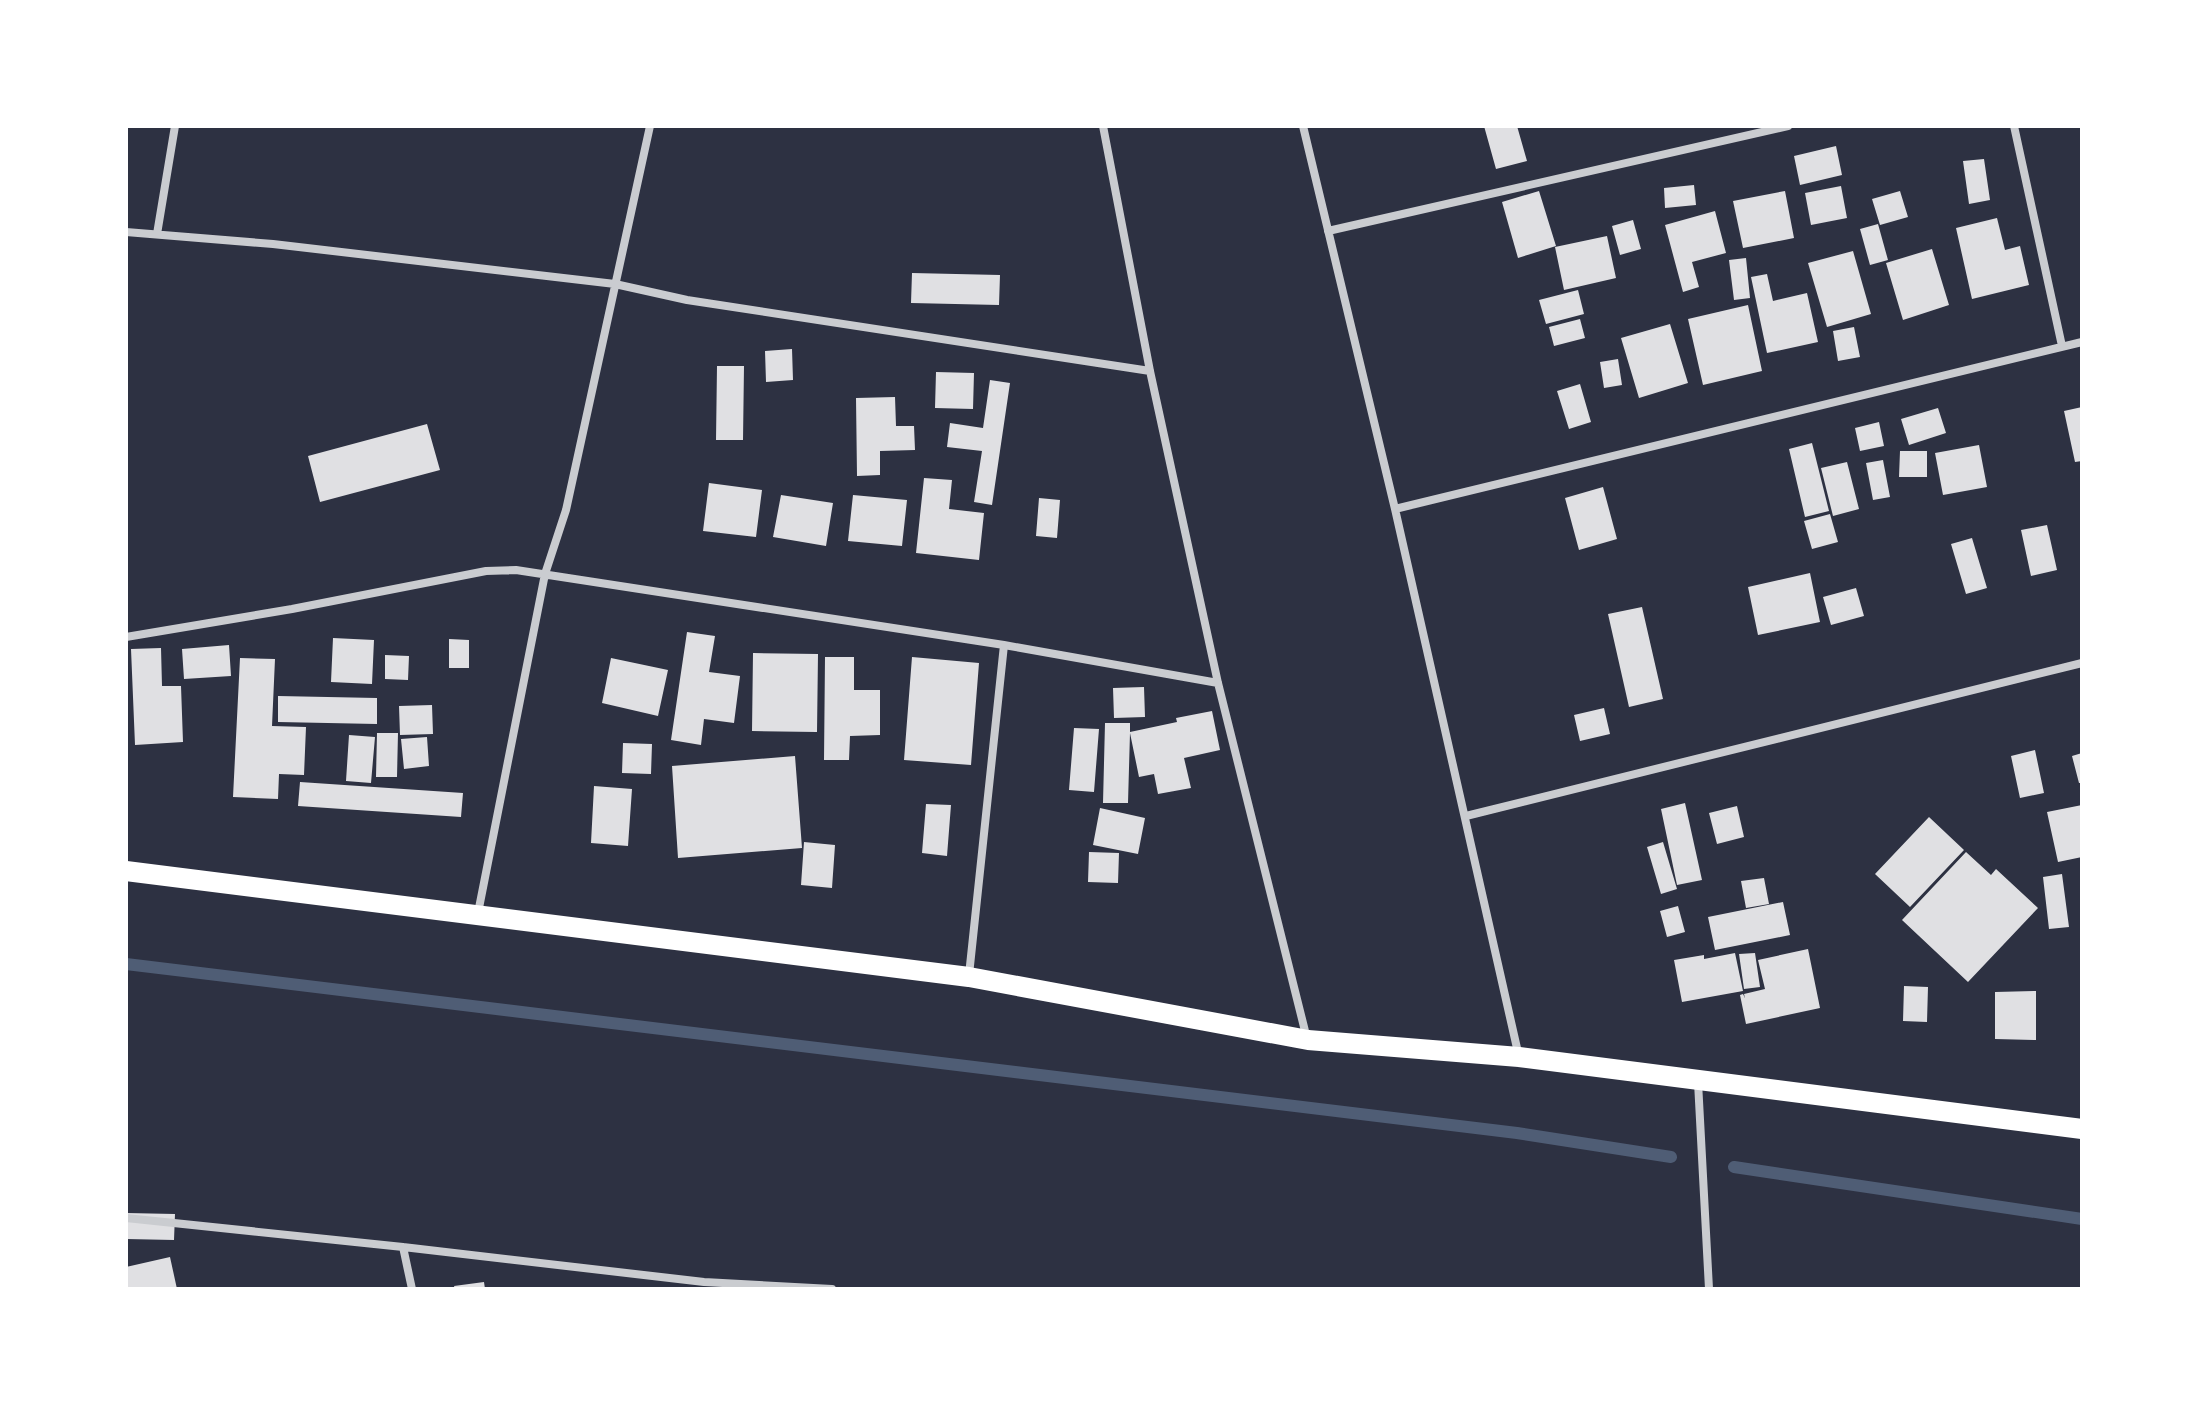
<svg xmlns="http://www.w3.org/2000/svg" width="2208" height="1415" viewBox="0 0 2208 1415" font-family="'Open Sans',sans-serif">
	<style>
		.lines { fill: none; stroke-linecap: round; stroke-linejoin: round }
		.stream { stroke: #4f5d75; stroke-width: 12 }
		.building { fill: #e0e0e3 }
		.minor { stroke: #caccd0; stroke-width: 8 }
		.primary { stroke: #fff; stroke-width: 20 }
	</style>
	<rect width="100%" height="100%" fill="#2d3142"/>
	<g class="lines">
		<path class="stream" d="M126,964L1517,1133L1671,1157
			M1734,1167L2082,1219"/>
	</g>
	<path class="building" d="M1484,126H1517L1527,161L1496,169Z
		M1836,146L1842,175L1800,185L1794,156Z
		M1984,159L1990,200L1969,204L1963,161Z
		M1694,185L1696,205L1665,208L1664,188Z
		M1841,186L1847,218L1811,225L1805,193Z
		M1539,191L1556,246L1518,258L1502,202Z
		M1785,191L1794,238L1743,248L1733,201Z
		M1900,191L1908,217L1880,225L1872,199Z
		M1715,211L1726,253L1692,262L1699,287L1683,292L1665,225Z
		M1997,218L2005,250L2020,246L2029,285L1972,299L1956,228Z
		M1633,220L1641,249L1620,255L1612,226Z
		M1878,224L1888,260L1870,265L1860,229Z
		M1607,236L1616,278L1564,290L1555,247Z
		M1932,249L1949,305L1903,320L1886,263Z
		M1853,251L1871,314L1827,327L1808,263Z
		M1746,258L1750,298L1734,300L1729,260Z
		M912,273L1000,275L999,305L911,303Z
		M1767,274L1773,301L1807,293L1818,342L1767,353L1751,277Z
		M1578,290L1584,314L1546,324L1539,300Z
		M1748,305L1762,371L1703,385L1688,319Z
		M1580,319L1585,338L1554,346L1549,327Z
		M1670,324L1688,383L1639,398L1621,338Z
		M1854,327L1860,357L1838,361L1833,331Z
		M792,349L793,380L766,382L765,351Z
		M1618,359L1622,385L1604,388L1600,362Z
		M717,366H744L743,440H716Z
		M936,372L974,373L973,409L935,408Z
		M990,380L1010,383L992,505L974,502L982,451L947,447L950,423L983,428Z
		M1580,384L1591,422L1569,429L1557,391Z
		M895,397L896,426H914L915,450L880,451V475L857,476L856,398Z
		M2082,407V461L2075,462L2064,411Z
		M1938,408L1946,433L1909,445L1901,419Z
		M1879,422L1884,446L1860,451L1855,428Z
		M427,424L440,470L320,502L308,456Z
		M1812,443L1829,511L1805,517L1789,449Z
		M1979,445L1987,487L1943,495L1935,453Z
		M1900,451H1927V477H1899Z
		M1883,460L1890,497L1873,500L1866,463Z
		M1847,462L1859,509L1833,516L1821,468Z
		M924,478L952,480L949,509L984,513L979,560L916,553Z
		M709,483L762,490L756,537L703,531Z
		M1603,487L1617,539L1579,550L1565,498Z
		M781,495L833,503L826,546L773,537Z
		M853,495L907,500L902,546L848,541Z
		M1039,498L1060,500L1057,538L1036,536Z
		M1830,514L1838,542L1812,549L1804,521Z
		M2047,525L2057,570L2031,576L2021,530Z
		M1972,538L1987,588L1966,594L1951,544Z
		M1810,573L1820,622L1758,635L1748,587Z
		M1856,588L1864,616L1831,625L1823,597Z
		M1642,607L1663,699L1629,707L1608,614Z
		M687,632L715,636L709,672L740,676L734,723L704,719L701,745L671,740Z
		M333,638L374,640L372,684L331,682Z
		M449,639L469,640V668H449Z
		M229,645L231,676L184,679L182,649Z
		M161,648L162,686H181L183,742L135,745L131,649Z
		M753,653L818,654L817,732L752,731Z
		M385,655L409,656L408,680L385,679Z
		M825,657H854V690H880V735L850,736L849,760H824Z
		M912,657L979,663L971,765L904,760Z
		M240,658L275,659L272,726L306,727L304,775L279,774L278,799L233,797Z
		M611,658L668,670L658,716L602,703Z
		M1144,687L1145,717L1114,718L1113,688Z
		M278,696L377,698V724L278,722Z
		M432,705L433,734L400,735L399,706Z
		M1604,708L1610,734L1580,741L1574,715Z
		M1212,711L1220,750L1184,758L1191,788L1158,794L1154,774L1139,777L1130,733L1128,803H1103L1105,723H1130V732L1177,722L1176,718Z
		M1074,728L1099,729L1094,792L1069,790Z
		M377,733H398L397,777H376Z
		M349,735L375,737L371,783L346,781Z
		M427,737L429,766L404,769L401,739Z
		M623,743L652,744L651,774L622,773Z
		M2035,750L2044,793L2020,798L2011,756Z
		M2082,753V783H2079L2072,756Z
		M795,756L802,848L678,858L672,766Z
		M300,782L463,793L461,817L298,806Z
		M594,786L632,789L628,846L591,843Z
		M1685,803L1702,880L1677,885L1661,809Z
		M926,804L951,805L947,856L922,853Z
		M2082,805V857L2058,862L2047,812Z
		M1737,806L1744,837L1717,844L1709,813Z
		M1100,808L1145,818L1138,854L1093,845Z
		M1929,817L1964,850L1910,907L1875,874Z
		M804,842L835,845L832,888L801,885Z
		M1663,842L1677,889L1661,894L1647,847Z
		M1089,852L1119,853L1118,883L1088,882Z
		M1966,852L1991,875L1996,869L2038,908L1968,982L1902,920Z
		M2062,874L2069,927L2049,929L2043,877Z
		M1764,878L1769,904L1746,908L1741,881Z
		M1783,902L1790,935L1715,950L1708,917Z
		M1678,906L1685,932L1667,937L1660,911Z
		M1808,949L1820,1008L1746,1024L1740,995L1743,994L1745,998L1744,994L1765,989L1758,960Z
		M1735,953L1743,991L1682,1002L1674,960L1704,955V959Z
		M1755,953L1760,987L1744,989L1739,954Z
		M1904,986L1928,987L1927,1022L1903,1021Z
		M2036,991V1040L1995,1039V992Z
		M126,1213L175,1214L174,1240L126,1239Z
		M170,1257L177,1289H126V1267Z
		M484,1282L485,1289H455L454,1286Z"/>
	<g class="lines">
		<path class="minor" d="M1103,126L1150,371L1218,683L1307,1039
			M1303,126L1395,509L1519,1057
			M2014,126L2062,346
			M1328,231L1788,126
			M126,232L273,244L615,284L687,300L1150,371
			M157,234L175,126
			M1395,509L2082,342
			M126,637L292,609L486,571L516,570L1004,645L1218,683
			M1466,816L2082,663
			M478,913L545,574L566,510L650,126
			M969,975L1004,645
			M1698,1082L1709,1289
			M126,1218L403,1247L704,1282L832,1289
			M403,1247L412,1289"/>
		<path class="primary" d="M126,871L969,977L1308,1040L1519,1057L2082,1129"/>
	</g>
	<rect width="2208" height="1415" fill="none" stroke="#ffffff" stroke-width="256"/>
</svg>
